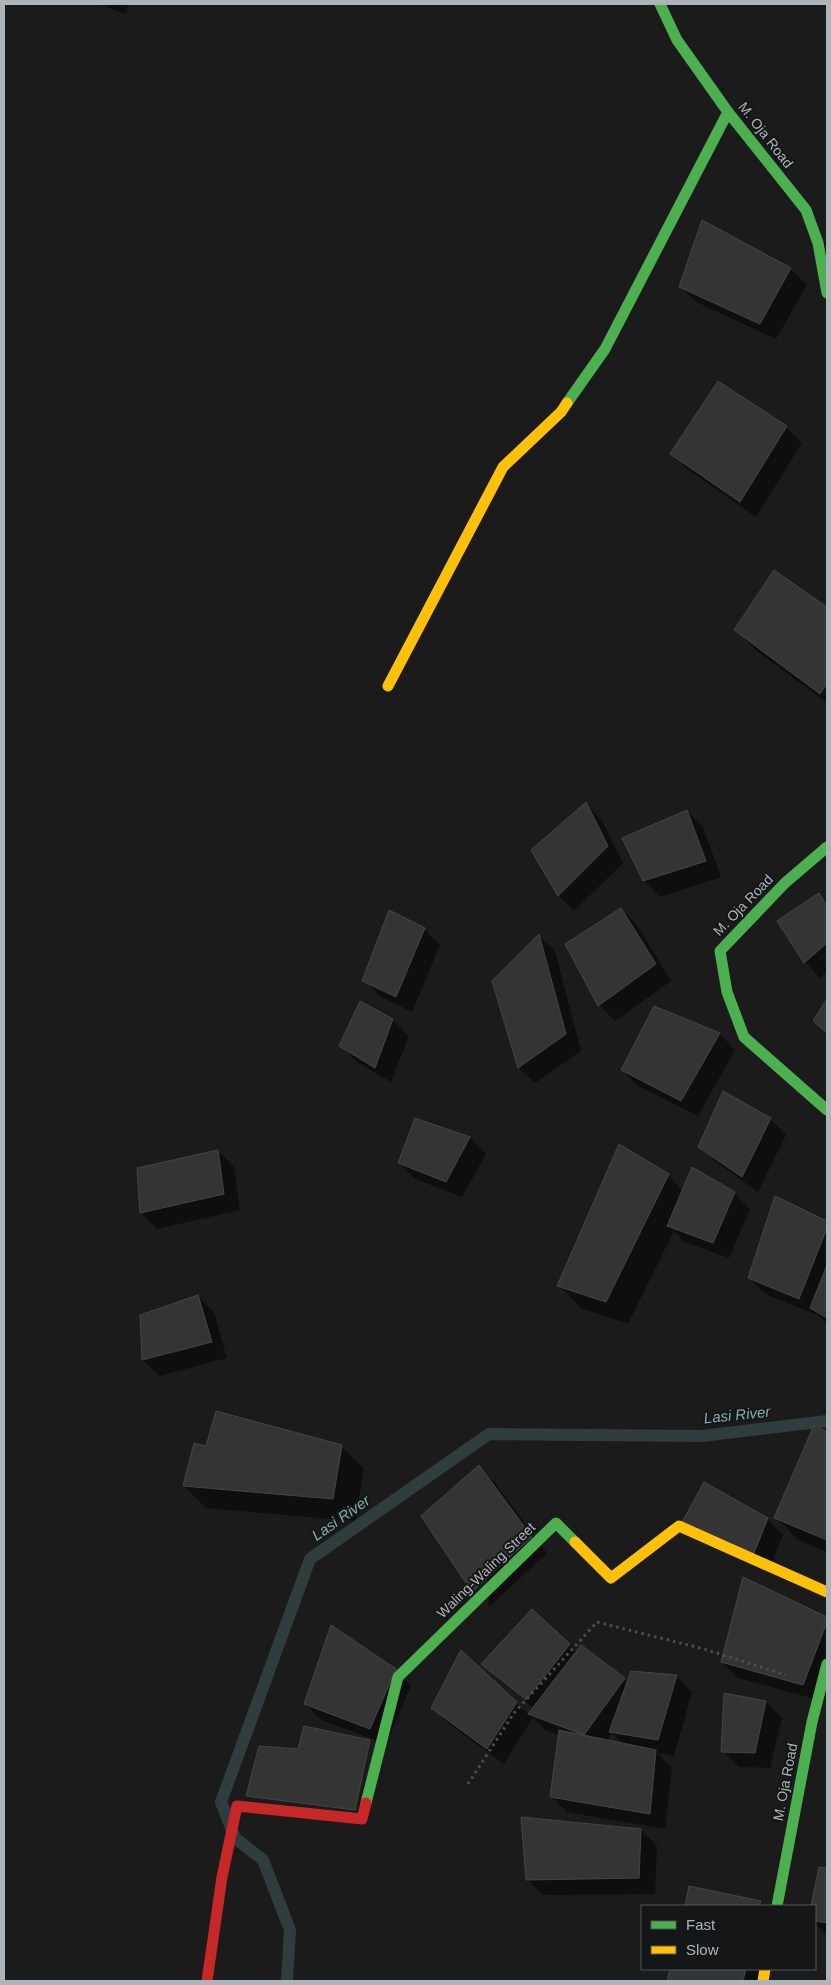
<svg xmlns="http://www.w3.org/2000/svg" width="831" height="1985" viewBox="0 0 831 1985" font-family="Arial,sans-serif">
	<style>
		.shadow { fill: #0007; fill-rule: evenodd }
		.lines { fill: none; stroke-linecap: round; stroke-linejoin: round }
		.stream { stroke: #303d3e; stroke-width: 12 }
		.building { fill: #343435; stroke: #434647 }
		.path { stroke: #4b4d4f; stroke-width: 3; stroke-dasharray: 2.5 4; stroke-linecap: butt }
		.fast { stroke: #4caf50; stroke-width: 11 }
		.slow { stroke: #ffc107; stroke-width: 11 }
		.jam { stroke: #c62828; stroke-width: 11 }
		.labels { text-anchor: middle; stroke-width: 4; stroke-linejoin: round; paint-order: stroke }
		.street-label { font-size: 14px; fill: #adb5bb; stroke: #151617 }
		.water-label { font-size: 15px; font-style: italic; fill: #85acb5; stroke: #151617 }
	</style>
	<rect width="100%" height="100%" fill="#1b1b1b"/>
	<path class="shadow" d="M98,4H128L125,14Z
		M703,222L791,269L807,285L776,339L696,302L680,286Z
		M786,427L802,443L756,517L687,469L671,453Z
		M774,572L827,608V703L758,652L736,630Z
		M586,804L601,819L623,863L574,911L559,896L533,850Z
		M687,811L703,827L721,877L660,897L644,881Z
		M819,895L827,903V972L820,978L805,962Z
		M621,909L637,925L671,981L615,1021L599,1005Z
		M424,929L440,945L412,1012L380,996L364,980Z
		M539,936L555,951L581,1051L535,1083L519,1068L493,981Z
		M361,1002L393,1020L409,1036L391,1082L357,1062L341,1046Z
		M654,1008L720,1034L735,1050L698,1116L638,1086L622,1070Z
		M415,1119L470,1138L486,1154L462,1197L415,1179L399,1163Z
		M770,1119L786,1135L758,1192L716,1162L700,1146Z
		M218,1151L234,1167L240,1210L157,1229L141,1213Z
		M668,1175L683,1191L734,1193L750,1209L729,1258L684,1242L674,1231L628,1324L581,1308L559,1285Z
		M775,1198L827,1223V1324L816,1313L815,1314L765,1294L749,1278Z
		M198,1296L214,1312L227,1358L159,1376L143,1360L142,1316Z
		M815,1427L827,1434V1552L798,1540L776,1517Z
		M341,1446L364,1469L355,1521L206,1508L184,1486L207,1448Z
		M479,1467L495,1483L547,1553L489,1607Z
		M767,1519L783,1535L770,1568L697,1541Z
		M744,1579L827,1618V1679L819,1700L738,1678L722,1662Z
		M569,1645L576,1652L624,1679L628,1683L676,1676L692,1692L674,1756L657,1753L672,1768L665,1829L567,1812L551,1796L560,1735L545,1730L533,1717L504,1764L448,1723L432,1707L516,1703L529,1715L534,1708L498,1679L483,1664ZM612,1733L624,1745L607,1741Z
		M395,1670L411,1686L386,1744L321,1720L305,1704Z
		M766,1702L782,1718L770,1768L739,1767L723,1751Z
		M641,1830L657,1846L655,1894L543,1895L527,1879Z
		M820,1868L827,1870V1936L815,1924V1906H812Z
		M690,1887L760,1902L764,1906H686Z
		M671,1969H765L762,1981H668Z"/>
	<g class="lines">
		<path class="stream" d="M287,1981L290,1930L263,1860L235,1838L221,1802L310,1559L489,1434L702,1436L827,1421"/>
	</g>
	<path class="building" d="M702,220L791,268L760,324L679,287Z
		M718,381L787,426L740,502L670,454Z
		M774,570L827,607V683L820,694L734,630Z
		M586,802L608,846L558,896L531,850Z
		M687,810L706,861L643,881L622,838Z
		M819,893L827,906V943L804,963L777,921Z
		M621,908L656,964L598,1006L565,944Z
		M389,910L425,928L396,997L362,981Z
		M539,934L566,1034L518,1068L492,981Z
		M827,999V1033L813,1021Z
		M360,1001L393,1019L375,1068L339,1046Z
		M654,1006L720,1033L681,1101L621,1070Z
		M723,1091L771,1118L742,1177L698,1147Z
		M415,1118L470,1137L446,1182L398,1163Z
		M619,1144L669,1174L606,1302L557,1286Z
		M218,1150L224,1194L140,1213L137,1168Z
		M692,1167L735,1192L713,1243L667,1226Z
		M775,1196L827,1221V1228L799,1299L748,1278Z
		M827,1265V1318L810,1308Z
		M198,1295L212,1342L142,1360L140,1315Z
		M216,1411L342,1445L333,1499L183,1486L194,1443L206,1446Z
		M814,1425L827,1432V1540L774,1518Z
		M479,1465L532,1537L472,1592L421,1516Z
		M704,1482L768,1518L754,1553L680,1526Z
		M743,1577L827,1617V1622L803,1685L721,1662Z
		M532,1609L570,1644L526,1700L481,1664Z
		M331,1625L396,1669L370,1729L304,1704Z
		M581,1645L625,1678L584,1735L528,1714Z
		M461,1650L517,1702L487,1749L431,1708Z
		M631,1671L677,1675L658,1740L609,1732Z
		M724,1693L766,1701L755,1753L721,1752Z
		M304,1726L370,1740L355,1810L246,1796L259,1746L298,1749Z
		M559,1730L656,1750L650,1814L550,1797Z
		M521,1817L641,1829L639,1878L526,1880Z
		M819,1867L827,1868V1923L815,1921V1906H811Z
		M689,1886L761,1901L759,1906H685Z
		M670,1969H746L743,1981H667Z"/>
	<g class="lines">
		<path class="path" d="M468,1784L514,1713L597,1622L704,1649L786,1675"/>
		<path class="fast" d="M660,4L677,40L728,112L806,210L818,243L827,293
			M567,403L605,349L728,112
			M827,847L785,883L720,951L727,992L744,1037L827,1110
			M366,1803L398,1677L556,1523L575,1542
			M777,1906L812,1722L827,1664"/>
		<path class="slow" d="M388,686L503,467L561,412L567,403
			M575,1542L611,1578L679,1526L827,1592
			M763,1981L765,1969"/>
		<path class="jam" d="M207,1981L222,1877L237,1806L362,1819L366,1803"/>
	</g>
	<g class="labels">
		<g class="street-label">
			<text transform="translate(766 135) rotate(52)" y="5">M. Oja Road</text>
			<text transform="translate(743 905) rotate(-46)" y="5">M. Oja Road</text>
			<text transform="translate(486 1570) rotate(-44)" y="5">Waling-Waling Street</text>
			<text transform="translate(785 1782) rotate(-79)" y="5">M. Oja Road</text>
		</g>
		<g class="water-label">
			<text transform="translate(737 1415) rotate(-6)" y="5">Lasi River</text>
			<text transform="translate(341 1518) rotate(-35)" y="5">Lasi River</text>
		</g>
	</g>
	<rect width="831" height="1985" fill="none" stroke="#adb5bb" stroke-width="10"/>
	<rect x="641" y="1905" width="175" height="65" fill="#151617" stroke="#525659"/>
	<rect x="651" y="1921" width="25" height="8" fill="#4caf50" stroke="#525659"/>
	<text x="686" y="1930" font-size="15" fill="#adb5bb">Fast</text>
	<rect x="651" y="1946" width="25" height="8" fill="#ffc107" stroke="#525659"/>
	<text x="686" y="1955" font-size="15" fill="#adb5bb">Slow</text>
</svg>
